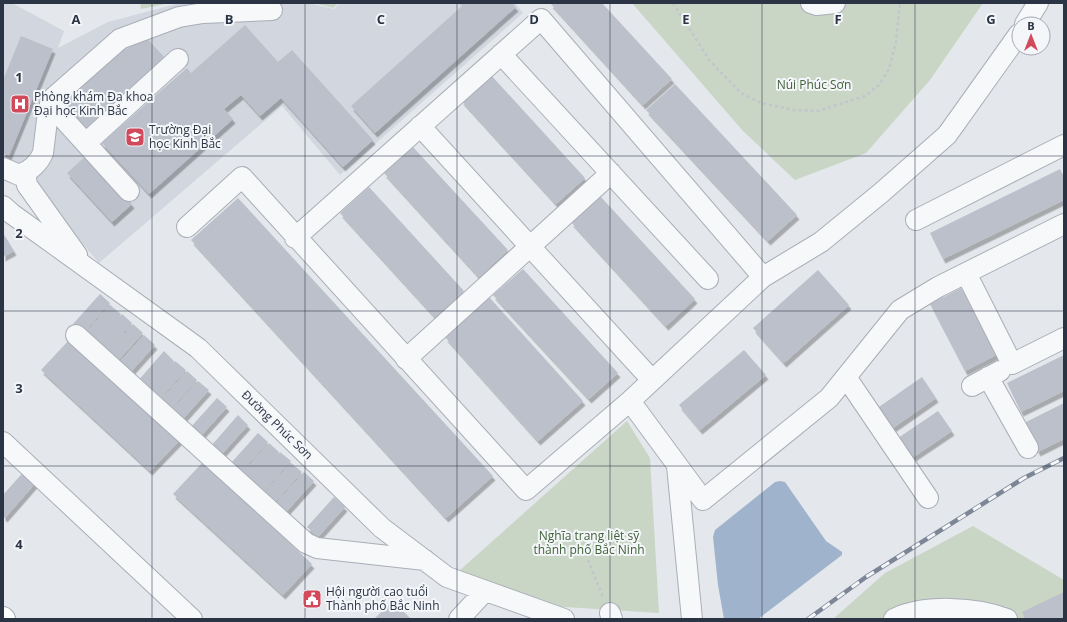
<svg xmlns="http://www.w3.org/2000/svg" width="1067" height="622" viewBox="0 0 1067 622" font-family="'Open Sans',sans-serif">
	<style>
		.built { fill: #d2d6de }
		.green { fill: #c9d6c5 }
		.water { fill: #9fb4cc }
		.building { fill: #bbc0ca; filter: url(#shadow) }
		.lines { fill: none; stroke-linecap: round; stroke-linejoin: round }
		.minor-casing { stroke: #a9aeb7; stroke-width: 22 }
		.major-casing { stroke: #a3abb8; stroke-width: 24 }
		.path { stroke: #c2c5cb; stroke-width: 2.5; stroke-dasharray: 3 3; stroke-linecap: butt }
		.minor { stroke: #f7f8fa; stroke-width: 20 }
		.major { stroke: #fff; stroke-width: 22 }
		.rail-casing { stroke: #7d8696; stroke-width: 4.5 }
		.rail { stroke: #f4f6f9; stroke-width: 3; stroke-dasharray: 9; stroke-linecap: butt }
		.grid { fill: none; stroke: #2b3445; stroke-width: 1; stroke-opacity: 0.55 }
		.labels { text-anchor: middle; stroke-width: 4; stroke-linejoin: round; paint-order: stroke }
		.park-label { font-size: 12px; fill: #3f6138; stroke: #f4f6f9 }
		.poi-label { font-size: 12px; fill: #2b3445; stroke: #f4f6f9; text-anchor: start }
		.street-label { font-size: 12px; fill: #2b3445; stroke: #f4f6f9 }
		.grid-label { font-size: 13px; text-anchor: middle; font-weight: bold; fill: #2b3445; stroke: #f4f6f9; stroke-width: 4; stroke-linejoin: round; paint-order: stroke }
	</style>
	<defs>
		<filter id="shadow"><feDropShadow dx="2.5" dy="4.5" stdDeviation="0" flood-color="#0004"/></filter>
	</defs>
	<rect width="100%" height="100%" fill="#e4e7ec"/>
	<path class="built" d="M3,3H12L64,31L58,48L108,22L180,3H308L334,9L340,3H515L523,13L340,175L282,106L99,263L35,188L3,160Z"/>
	<path class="green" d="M140,3H170L141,9Z
		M314,3H339L333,8Z
		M632,3H983L930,80L866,153L795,180L743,131Z
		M627,421L650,458L659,613L549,606L459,571Z
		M973,526L1064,580V619H833L885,573Z"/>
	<path class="water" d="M780,481L785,482L826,541L842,552V555L758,619H724L718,585L713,537L715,530L775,482Z"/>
	<path class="building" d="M459,3H512L516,7L375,133L351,106L462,6Z
		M550,3H602L672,79L643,105Z
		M245,25L278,62L292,50L373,140L343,167L281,98L260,116L241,95L224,109L233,119L149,194L102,143L187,68L191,73Z
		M143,34L165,58L86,129L58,97L120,42L127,49Z
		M21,36L53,49L9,156L3,153V80Z
		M490,74L585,178L556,204L461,100Z
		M675,84L797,215L768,241L646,110Z
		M413,147L508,250L479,277L384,173Z
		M87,155L132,204L112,222L67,173Z
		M1060,169L1064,177V200L943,259L930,233Z
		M369,187L464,291L435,317L340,213Z
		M600,196L695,299L666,326L571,222Z
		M238,198L493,476L446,518L191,240Z
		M3,233L14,251L3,257Z
		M523,269L618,373L589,399L493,295Z
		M818,270L849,305L784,363L753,328Z
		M961,288L996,355L965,371L930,304Z
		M100,294L110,303L83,334L73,324Z
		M489,297L583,401L538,441L445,337Z
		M110,305L121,314L94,344L84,335Z
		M122,314L132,323L105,354L95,344Z
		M133,324L143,333L116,363L106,354Z
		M144,335L155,345L128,375L117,365Z
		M70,339L180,440L150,471L41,370Z
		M744,350L766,375L700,430L679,405Z
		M164,351L174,361L147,391L137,382Z
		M1064,355V391L1021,412L1007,383Z
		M175,361L186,370L159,400L148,391Z
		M187,371L197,380L170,410L160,401Z
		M922,377L936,398L890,430L876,409Z
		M198,381L209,390L182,420L171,411Z
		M217,398L227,407L200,437L190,428Z
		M1064,403V439L1038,452L1024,423Z
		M938,411L952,431L912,458L898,438Z
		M238,415L248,425L221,455L211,446Z
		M258,433L268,442L241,472L231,463Z
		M269,443L279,452L272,462L280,452L291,461L264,491L242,473Z
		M203,462L312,564L283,595L173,494Z
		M291,463L302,472L275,502L264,493Z
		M27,468L39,479L5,518L3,516V495Z
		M304,472L314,481L287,511L277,502Z
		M334,497L345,507L318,537L307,527Z
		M1064,592V619H1025L1022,612Z
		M393,601L411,619H374Z"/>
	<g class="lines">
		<defs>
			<path id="minor" d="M811,3L817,5L835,3
				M1025,24L1038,3
				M501,54L708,279
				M50,104L129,191
				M420,126L652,380
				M86,143L178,59
				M3,168L19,175C29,172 39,163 43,153L48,112L53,98L120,39L179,17L203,13L272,10
				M25,172L27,185L77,255
				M3,206L12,214L198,348L382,528L447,577L564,619
				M916,220L1064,145
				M187,227L242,177L526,490L630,401L763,277L821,242L881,193L947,135L1019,34
				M295,238L541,19L763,277
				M966,273L1012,364L1064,338
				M76,335L306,543L317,548L425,560
				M406,359L611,173
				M846,377L928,498
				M988,377L1028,448
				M972,386L1000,371
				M630,401L703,500L829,398L900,310L938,287L1064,224
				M3,442L192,619
				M677,466L692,619
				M610,613L612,619
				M459,619L485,591
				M894,619C924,604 977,607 1007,619"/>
			<path id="major" d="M3,618L4,619"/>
		</defs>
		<use href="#minor" class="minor-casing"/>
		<use href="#major" class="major-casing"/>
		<path class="path" d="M673,3L710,61L741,93L761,103L794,110L818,111L865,96L879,85L889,69L896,42L900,3
			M588,560L603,597"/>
		<use href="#minor" class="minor"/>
		<use href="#major" class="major"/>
		<defs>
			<path id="rail" d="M808,619L866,577L1024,478L1064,458"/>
		</defs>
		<use href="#rail" class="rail-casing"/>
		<use href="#rail" class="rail"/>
	</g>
	<path class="grid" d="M152,3V619M305,3V619M457,3V619M610,3V619M762,3V619M915,3V619M3,156H1064M3,311H1064M3,466H1064"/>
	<defs>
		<symbol id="hospital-square" viewBox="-11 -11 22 22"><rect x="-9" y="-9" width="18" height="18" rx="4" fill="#d1495b" stroke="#f4f6f9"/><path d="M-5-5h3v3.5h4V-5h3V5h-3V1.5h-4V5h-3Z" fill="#fff"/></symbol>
		<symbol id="university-square" viewBox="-11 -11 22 22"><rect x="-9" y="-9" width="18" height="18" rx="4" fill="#d1495b" stroke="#f4f6f9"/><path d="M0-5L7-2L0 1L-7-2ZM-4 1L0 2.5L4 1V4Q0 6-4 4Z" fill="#fff"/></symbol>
		<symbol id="civic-square" viewBox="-11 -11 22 22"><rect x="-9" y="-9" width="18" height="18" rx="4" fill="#d1495b" stroke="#f4f6f9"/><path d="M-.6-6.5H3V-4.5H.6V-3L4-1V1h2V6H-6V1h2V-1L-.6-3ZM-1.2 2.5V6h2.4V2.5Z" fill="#fff"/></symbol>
	</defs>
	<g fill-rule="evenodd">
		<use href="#hospital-square" x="9" y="93" width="22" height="22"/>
		<use href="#university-square" x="124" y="126" width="22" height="22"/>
		<use href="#civic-square" x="301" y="588" width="22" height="22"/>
	</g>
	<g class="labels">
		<g class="park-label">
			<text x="814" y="89">Núi Phúc Sơn</text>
			<text x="589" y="540">Nghĩa trang liệt sỹ<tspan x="589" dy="14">thành phố Bắc Ninh</tspan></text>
		</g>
		<g class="poi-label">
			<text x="34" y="101">Phòng khám Đa khoa<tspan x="34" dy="14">Đại học Kinh Bắc</tspan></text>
			<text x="149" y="134">Trường Đại<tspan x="149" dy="14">học Kinh Bắc</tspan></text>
			<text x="326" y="596">Hội người cao tuổi<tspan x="326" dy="14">Thành phố Bắc Ninh</tspan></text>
		</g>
		<g class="street-label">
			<text transform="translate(277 425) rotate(44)" y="4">Đường Phúc Sơn</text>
		</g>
	</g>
	<g class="grid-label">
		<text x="76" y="24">A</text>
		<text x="229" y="24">B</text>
		<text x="381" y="24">C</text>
		<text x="534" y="24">D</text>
		<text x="686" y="24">E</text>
		<text x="838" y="24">F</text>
		<text x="991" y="24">G</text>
		<text x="19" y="82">1</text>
		<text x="19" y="238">2</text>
		<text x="19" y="393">3</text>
		<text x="19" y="549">4</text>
	</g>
	<rect width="1067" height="622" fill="none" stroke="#2b3445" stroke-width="8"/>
	<g transform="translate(1031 36)"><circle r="19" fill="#f4f6f9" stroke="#a4a8b1"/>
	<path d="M0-3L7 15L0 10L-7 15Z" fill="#d1495b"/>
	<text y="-6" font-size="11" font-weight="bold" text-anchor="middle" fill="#2b3445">B</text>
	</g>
</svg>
